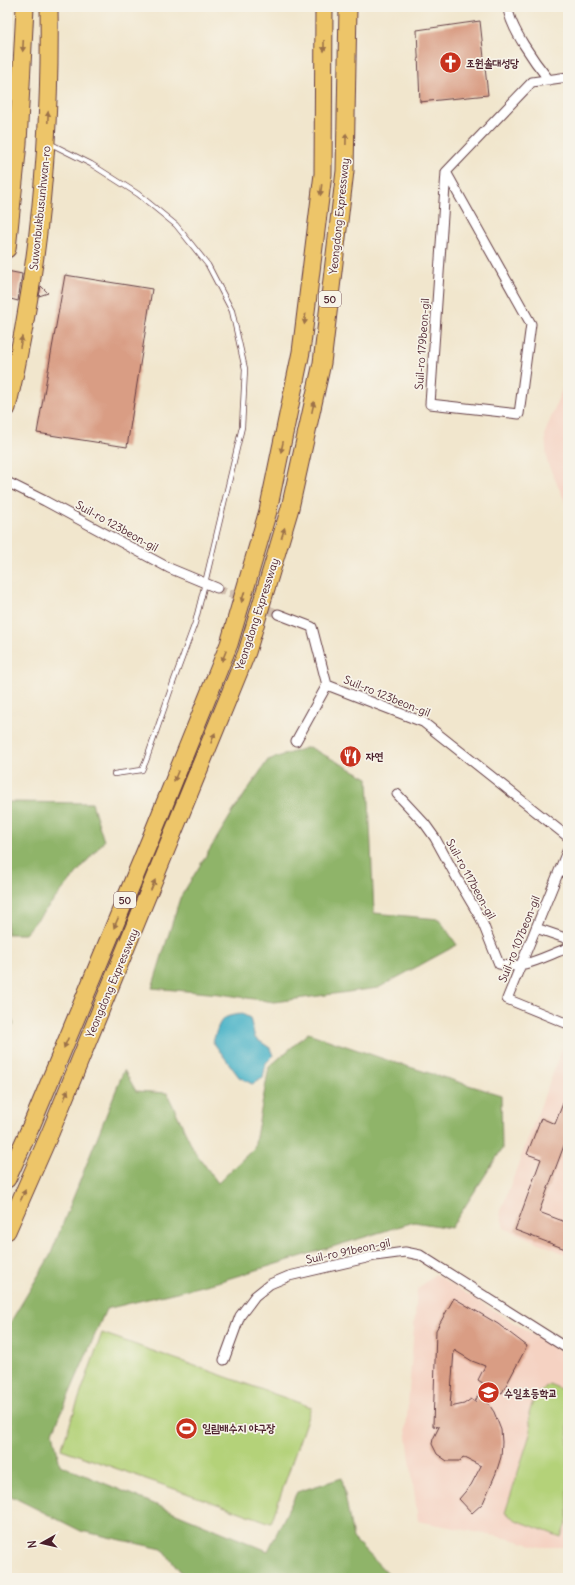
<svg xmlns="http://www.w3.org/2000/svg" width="575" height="1585" viewBox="0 0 575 1585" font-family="Delius,'Poor Story',sans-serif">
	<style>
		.built { fill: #f5d2c2 }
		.green { fill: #b4d279; stroke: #7f7852 }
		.forest { fill: #8fb469; stroke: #6c6a4a }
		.water { fill: #4ab3c8; stroke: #4a697a }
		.building { fill: #d99d84 }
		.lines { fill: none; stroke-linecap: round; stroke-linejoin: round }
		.street-tunnel { stroke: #d0bead; stroke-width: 9; stroke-dasharray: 9 4.5; stroke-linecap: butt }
		.lane-casing { stroke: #633d43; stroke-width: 6 }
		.street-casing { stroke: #633d43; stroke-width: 11 }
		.highway-casing { stroke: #633d43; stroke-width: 19 }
		.lane { stroke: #fff; stroke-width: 4.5 }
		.street { stroke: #fff; stroke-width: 9 }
		.highway { stroke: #edc569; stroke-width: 17 }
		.oneway { fill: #9c724a }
		.labels { text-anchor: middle; stroke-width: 3.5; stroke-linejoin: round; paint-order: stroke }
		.shield { fill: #f7f3e8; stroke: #7e5f64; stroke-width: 1 }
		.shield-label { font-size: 10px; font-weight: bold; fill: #4a1f2b }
		.poi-label { font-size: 11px; font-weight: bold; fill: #4a1f2b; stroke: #f7f3e8; text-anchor: start }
		.street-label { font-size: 11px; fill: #4a1f2b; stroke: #f7f3e8 }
	</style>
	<rect width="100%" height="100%" fill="#f7f3e8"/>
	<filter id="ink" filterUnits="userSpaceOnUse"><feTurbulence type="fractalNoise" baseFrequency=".025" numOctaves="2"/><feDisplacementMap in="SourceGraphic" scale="8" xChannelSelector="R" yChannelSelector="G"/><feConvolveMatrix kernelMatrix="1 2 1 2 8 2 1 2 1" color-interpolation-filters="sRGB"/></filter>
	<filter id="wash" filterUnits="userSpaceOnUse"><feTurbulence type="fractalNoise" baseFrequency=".012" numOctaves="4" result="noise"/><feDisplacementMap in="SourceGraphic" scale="16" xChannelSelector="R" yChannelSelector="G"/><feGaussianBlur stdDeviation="0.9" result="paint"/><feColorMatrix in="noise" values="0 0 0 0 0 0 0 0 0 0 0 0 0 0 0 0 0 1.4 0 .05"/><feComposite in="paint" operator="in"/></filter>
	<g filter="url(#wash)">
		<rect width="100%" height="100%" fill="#f1e6cd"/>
		<path class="built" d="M568,374V508L547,462L545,433Z
			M568,1033V1255L504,1228L500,1213Z
			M435,1274L568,1356V1547H541L506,1538L418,1521L406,1429L417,1290Z"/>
		<path class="green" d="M102,1333L311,1407L271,1523L61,1449Z
			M549,1384L561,1389L568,1400V1518L561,1537L516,1520L505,1513L531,1431L529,1414L532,1404L541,1391Z"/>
		<path class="forest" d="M309,747L368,778L374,913L439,919L457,945L378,988L274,1002L220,994L152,988L180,898L234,810L268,760Z
			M7,802L92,803L104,841L25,934H7Z
			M7,1005L14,1025L7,1027Z
			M308,1033L390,1061L501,1095L502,1149L451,1228L414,1222L214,1283L106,1309L53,1432L60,1465L268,1551L297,1492L342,1478L353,1538L392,1578H186L162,1549L81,1531L7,1494V1328L50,1256L124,1070L136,1091L167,1093L195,1152L218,1183L254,1148L269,1067Z"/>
		<path class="water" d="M242,1014L250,1018L255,1038L270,1048L273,1056L266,1063L263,1078L252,1084L239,1077L213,1042C220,1021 219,1016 242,1014Z"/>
		<g id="blocks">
			<path class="building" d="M480,21L488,95L420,102L417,30Z
				M7,271L22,274L18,301L7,298Z
				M65,275L152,289L127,447L37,433Z
				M41,286L48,293L39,296Z
				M567,1093L568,1135L539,1212L568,1223V1250L515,1230L541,1159L527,1154L541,1118L555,1124Z
				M454,1298L498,1324L527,1346L502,1393L483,1385L484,1384L478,1380L485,1366L472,1361L454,1350L450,1407L464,1404L471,1399L475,1402L480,1391L494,1412L501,1430L502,1442L501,1457L496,1473L483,1503L472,1513L459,1499L471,1485L481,1466L463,1457L460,1461H447L437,1454L432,1444L433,1439L439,1427L433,1426L436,1330Z"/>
		</g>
	</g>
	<g filter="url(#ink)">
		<use href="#blocks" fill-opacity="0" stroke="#633d43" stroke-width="1"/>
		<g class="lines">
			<path class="street-tunnel" d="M217,588L278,614"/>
			<defs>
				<path id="lane" d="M49,143L91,164L138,194L176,225L208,265L232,311L245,369L242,427L205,583L195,623L174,680L146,761L142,770L114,774"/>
				<path id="street" d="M508,7C509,27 536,64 549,80
					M446,172L531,324L519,414L430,404L446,172L532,82L568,77
					M7,482L45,501L169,568L217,588
					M278,614L312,627L327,685L423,722L568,837
					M296,741L327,685
					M397,794L425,824L435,838L458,880L481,919L499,964C521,971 547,955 568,948
					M568,849L507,999L568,1024
					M562,865L568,876
					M536,928L568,939
					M224,1360L240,1316L255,1296L270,1284L289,1276L375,1256L405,1252L420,1255L568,1349"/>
				<path id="highway" d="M7,249L18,143L25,7
					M7,408C39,275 51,143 49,7
					M7,1179L32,1124L150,840L229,644L268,511L301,352L323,174L324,7
					M7,1231L51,1131L247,652L290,508L322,363L345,171L348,7"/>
			</defs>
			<use href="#lane" class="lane-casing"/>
			<use href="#street" class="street-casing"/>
			<use href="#highway" class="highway-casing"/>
			<use href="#lane" class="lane"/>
			<use href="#street" class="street"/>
			<use href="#highway" class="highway"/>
		</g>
		<defs><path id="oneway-solid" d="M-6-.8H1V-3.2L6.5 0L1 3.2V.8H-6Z"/></defs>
		<g class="oneway">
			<use href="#oneway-solid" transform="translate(23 46) rotate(93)"/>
			<use href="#oneway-solid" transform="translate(324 46) rotate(90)"/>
			<use href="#oneway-solid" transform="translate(48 117) rotate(-88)"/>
			<use href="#oneway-solid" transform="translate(346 139) rotate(-89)"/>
			<use href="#oneway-solid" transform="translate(321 190) rotate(97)"/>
			<use href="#oneway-solid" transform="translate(305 319) rotate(97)"/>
			<use href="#oneway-solid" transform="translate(21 342) rotate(-80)"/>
			<use href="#oneway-solid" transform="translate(313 407) rotate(-78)"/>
			<use href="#oneway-solid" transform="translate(282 447) rotate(102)"/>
			<use href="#oneway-solid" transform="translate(283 533) rotate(-73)"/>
			<use href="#oneway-solid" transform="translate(243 597) rotate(106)"/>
			<use href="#oneway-solid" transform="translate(224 656) rotate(112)"/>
			<use href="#oneway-solid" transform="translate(213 738) rotate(-68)"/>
			<use href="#oneway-solid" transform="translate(176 776) rotate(112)"/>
			<use href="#oneway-solid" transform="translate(153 885) rotate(-67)"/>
			<use href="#oneway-solid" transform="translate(116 923) rotate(113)"/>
			<use href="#oneway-solid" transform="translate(66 1043) rotate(113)"/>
			<use href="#oneway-solid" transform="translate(66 1095) rotate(-67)"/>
			<use href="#oneway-solid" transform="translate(23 1195) rotate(-66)"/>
		</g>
	</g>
	<defs>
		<symbol id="church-disc" viewBox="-11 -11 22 22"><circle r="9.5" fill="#c8321e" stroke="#f7f3e8"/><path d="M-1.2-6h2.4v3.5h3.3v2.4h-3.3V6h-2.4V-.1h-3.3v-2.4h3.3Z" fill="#fff"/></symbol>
		<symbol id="restaurant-disc" viewBox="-11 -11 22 22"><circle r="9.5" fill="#c8321e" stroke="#f7f3e8"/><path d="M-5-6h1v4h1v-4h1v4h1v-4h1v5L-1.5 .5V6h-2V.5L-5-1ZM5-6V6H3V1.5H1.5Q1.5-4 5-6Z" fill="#fff"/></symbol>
		<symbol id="school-disc" viewBox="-11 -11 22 22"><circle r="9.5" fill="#c8321e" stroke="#f7f3e8"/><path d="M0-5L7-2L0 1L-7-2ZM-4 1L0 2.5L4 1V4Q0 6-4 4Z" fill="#fff"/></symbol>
		<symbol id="stadium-disc" viewBox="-11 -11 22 22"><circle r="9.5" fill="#c8321e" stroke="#f7f3e8"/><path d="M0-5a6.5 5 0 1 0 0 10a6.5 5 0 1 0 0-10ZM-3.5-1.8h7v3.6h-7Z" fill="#fff"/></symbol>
	</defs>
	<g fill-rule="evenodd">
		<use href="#church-disc" x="438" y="50" width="25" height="25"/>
		<use href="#restaurant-disc" x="338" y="744" width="25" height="25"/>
		<use href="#school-disc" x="476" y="1380" width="25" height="25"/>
		<use href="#stadium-disc" x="174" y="1416" width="25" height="25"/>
	</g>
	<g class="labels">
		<g class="shield">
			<rect x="319" y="291" width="22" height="16" rx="3"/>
			<rect x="114" y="892" width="22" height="16" rx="3"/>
		</g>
		<g class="shield-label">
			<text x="330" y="303">50</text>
			<text x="125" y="904">50</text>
		</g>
		<g class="poi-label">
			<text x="466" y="67">조원솔대성당</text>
			<text x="366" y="760">자연</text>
			<text x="504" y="1397">수일초등학교</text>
			<text x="202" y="1432">일림배수지 야구장</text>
		</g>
		<g class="street-label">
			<text transform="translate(40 208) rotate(-84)" y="4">Suwonbukbusunhwan-ro</text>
			<text transform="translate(339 216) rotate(-84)" y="4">Yeongdong Expressway</text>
			<text transform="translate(422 344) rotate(-86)" y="4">Suil-ro 179beon-gil</text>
			<text transform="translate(117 526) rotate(29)" y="4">Suil-ro 123beon-gil</text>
			<text transform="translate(257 614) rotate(-72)" y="4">Yeongdong Expressway</text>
			<text transform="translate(387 696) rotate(22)" y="4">Suil-ro 123beon-gil</text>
			<text transform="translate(471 879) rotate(61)" y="4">Suil-ro 117beon-gil</text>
			<text transform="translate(519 939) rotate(-68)" y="4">Suil-ro 107beon-gil</text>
			<text transform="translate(112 983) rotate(-67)" y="4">Yeongdong Expressway</text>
			<text transform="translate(348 1251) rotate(-12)" y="4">Suil-ro 91beon-gil</text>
		</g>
	</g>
	<rect width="575" height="1585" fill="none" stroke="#f7f3e8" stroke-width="24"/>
	<g transform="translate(42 1543) rotate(262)" stroke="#f7f3e8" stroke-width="3" paint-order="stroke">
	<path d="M0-3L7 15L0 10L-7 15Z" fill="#4a1f2b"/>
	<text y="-6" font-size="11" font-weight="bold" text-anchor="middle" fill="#4a1f2b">N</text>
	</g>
</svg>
